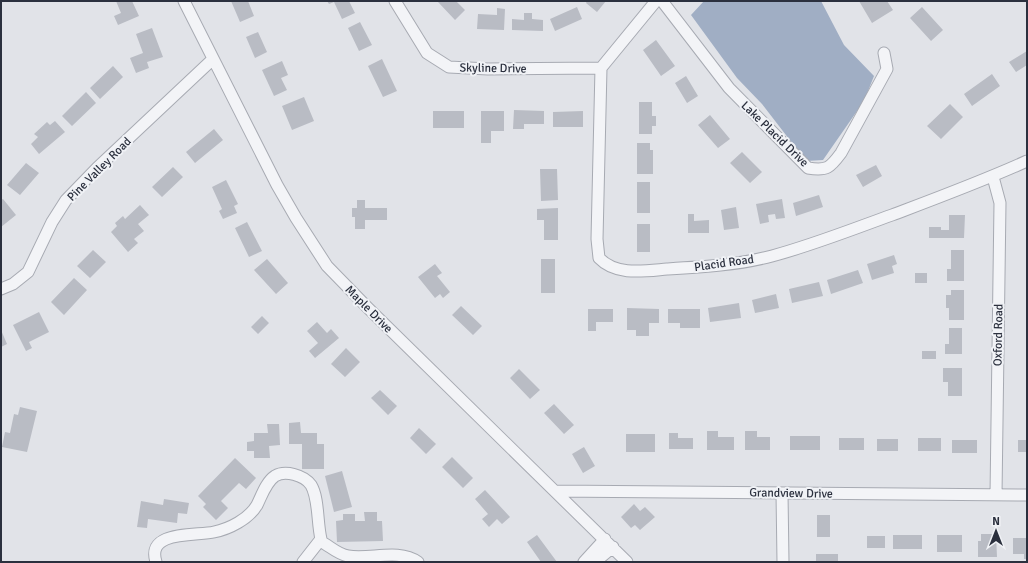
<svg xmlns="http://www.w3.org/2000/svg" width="1028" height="563" viewBox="0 0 1028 563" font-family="Signika,sans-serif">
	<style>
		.water { fill: #a0aec4 }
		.building { fill: #b9bcc4 }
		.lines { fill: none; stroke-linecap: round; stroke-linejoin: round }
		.minor-casing { stroke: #a7aab2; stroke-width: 13 }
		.minor { stroke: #f3f4f7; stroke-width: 11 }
		.labels { text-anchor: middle; stroke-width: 4; stroke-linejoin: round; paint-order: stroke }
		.street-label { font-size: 12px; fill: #2b303e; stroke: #f0f2f6 }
	</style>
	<rect width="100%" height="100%" fill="#e1e3e8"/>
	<path class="water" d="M704,1H821L844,45L874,76L864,101L823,160L806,161L762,104L737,78L691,15Z"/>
	<path class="building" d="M116,1H132L139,16L118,25L114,16L121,13Z
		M231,1H248L254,16L240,22Z
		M327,1H349L355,13L342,19L334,2L329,4Z
		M439,1H456L465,10L455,20L438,2Z
		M587,1H606L597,12L586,3Z
		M859,1H887L893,10L872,23Z
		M577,7L582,19L555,31L550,19Z
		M922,7L943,30L931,41L910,18Z
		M497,8L505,9L504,30L477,29L478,14L497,15Z
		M524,13H532V19L543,20V31L512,30V19L524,20Z
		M360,22L372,45L359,51L348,28Z
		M152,28L163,57L147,62L149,68L136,73L130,58L143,53L136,34Z
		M258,32L267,52L255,58L246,37Z
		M656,40L675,66L661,76L643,50Z
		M1027,51V65L1016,72L1009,62Z
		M382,59L397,91L383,97L368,66Z
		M282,61L288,75L281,78L287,90L274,96L262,70Z
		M113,66L123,77L100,99L90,88Z
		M992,74L1000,86L972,106L964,94Z
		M686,76L698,96L687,103L675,83Z
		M86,92L96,103L72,126L62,116Z
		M304,97L314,121L292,130L282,106Z
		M639,102H652V116H656V126H652V134H639Z
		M950,104L963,117L941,139L927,126Z
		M514,110L544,111V124H524V129H513Z
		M433,111H464V128H433Z
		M481,111H504V131H491V143H481Z
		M583,111V127H553V112Z
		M710,115L730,139L718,148L698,125Z
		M55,121L65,132L39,154L31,144L38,137L34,134L47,122L50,125Z
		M214,129L223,140L195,163L186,152Z
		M637,143H650V150H653V174H637Z
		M742,152L762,172L750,183L730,163Z
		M26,163L39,173L20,195L7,185Z
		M876,165L882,176L863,187L856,175Z
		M173,167L183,177L162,197L152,187Z
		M540,169H557L558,200L541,201Z
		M226,180L238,204L234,206L237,213L223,219L219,211L222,209L212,187Z
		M637,182H650V213H637Z
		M819,195L823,207L796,216L793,203Z
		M3,199L16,215L1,227V200Z
		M782,199L785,218L776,219L775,214L768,215L769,222L760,224L756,204Z
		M357,200H365V208H387V220H365V229H355V217H352V208H357Z
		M140,205L149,215L138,224L144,231L134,239L138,243L128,252L111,232L117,226L115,223L123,216L125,219Z
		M736,207L739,228L724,230L721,210Z
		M558,208V240H544V220H537V209Z
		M688,214H694V221L709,220V233H688Z
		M949,215H965L964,238H929V227H941V230H949Z
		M247,222L262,251L249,257L235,228Z
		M637,224H650V252H637Z
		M93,250L106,262L90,278L77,266Z
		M951,250H964V281H947V269H951Z
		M894,255L897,264L892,266L894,273L872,280L867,264Z
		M267,259L288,283L276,294L254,270Z
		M541,259H555V293H541Z
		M435,264L442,273L437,276L450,292L443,298L440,294L435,298L418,277Z
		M858,270L863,283L831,294L827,280Z
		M915,273H927V283H915Z
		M74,278L87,290L64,315L51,302Z
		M819,282L823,296L792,303L789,289Z
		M951,290H964V320H949V308H946V295H951Z
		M776,294L779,308L755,313L752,300Z
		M739,303L741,318L710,322L708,308Z
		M461,306L482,326L473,335L452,315Z
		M627,308L659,309V323H649V336H636V330H627Z
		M588,309H613V322H596V331H588Z
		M668,309H700V328H680V323H668Z
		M39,312L49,332L29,342L32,348L26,351L13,325Z
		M262,316L269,323L258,334L251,327Z
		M317,322L327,333L331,329L339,338L315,358L309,351L318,343L307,331Z
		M949,328H962V354H945V344H949Z
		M1,330L7,344L1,347Z
		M346,348L360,362L345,377L331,364Z
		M922,351H936V359H922Z
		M943,368H962V396H948V382H943Z
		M519,369L540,390L530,399L510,378Z
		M380,390L397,406L388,415L371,398Z
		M554,404L574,425L564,434L544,413Z
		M20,407L37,411L27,452L2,447L5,432L10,433L14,414L18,415Z
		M300,422L301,433H317V444H324V469H302V444H289V423Z
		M267,424H279L280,445L269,446L270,458H254V451H247V442L254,441V433H268Z
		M419,428L436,444L426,454L410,438Z
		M707,431H718V437H734V450H707Z
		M745,431H757V437H770V450H745Z
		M669,433H678V438H693V449H669Z
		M626,434H655V452H626Z
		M790,436H820V450H790Z
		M839,438H864V450H839Z
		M918,438H941V451H918Z
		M877,439H898V451H877Z
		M952,440H977V453H952Z
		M1018,440H1027V452H1018Z
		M584,447L595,466L583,473L572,454Z
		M452,457L473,478L463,488L442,467Z
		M235,458L256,478L246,489L239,483L221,501L228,508L216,520L203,507L206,504L198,496Z
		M342,471L352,507L334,512L325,476Z
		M485,490L510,517L502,524L497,519L489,527L482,519L488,514L475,499Z
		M164,499L189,503L187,514L178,513L177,523L148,519L147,528L137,527L141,501L163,505Z
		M634,504L640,511L645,507L655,517L640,530L635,525L631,528L621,517Z
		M364,512H377V521H382L383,541L337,542L336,521L343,520V514H355V521H365Z
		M817,515H830V537H817Z
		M981,534H996L997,557H978V541H981Z
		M537,535L557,562H541L527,542Z
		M893,535H922V549H893Z
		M937,535H962V552H937Z
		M867,536H885V548H867Z
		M1013,538H1027V559H1024V554H1013Z
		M816,554H838V562H816Z"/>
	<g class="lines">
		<defs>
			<path id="minor" d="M184,1L277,185L296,218L327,266L368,308L627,562
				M395,1L427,53L449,67L488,69L601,68
				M662,1L729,88L808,168C827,171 830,168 841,153L887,69L884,53
				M601,68L597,239L599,258C616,276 644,271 667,269C702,267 738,265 772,256C813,245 853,229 892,215C937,198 983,181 1027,161
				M601,68L656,1
				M993,177L1000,203L996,495
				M1,289L13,284L28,272L52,222L66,200L97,168L213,59
				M555,491L1027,495
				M782,493L783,562
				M320,541C330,546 337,554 348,556C370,560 398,548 418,562
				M156,562C146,530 196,536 214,532C229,529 249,519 257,505C262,495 266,482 275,476C285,470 304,475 311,485C319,498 317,523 321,539L303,562
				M584,562L605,539
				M595,562L613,547"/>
		</defs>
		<use href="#minor" class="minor-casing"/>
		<use href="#minor" class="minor"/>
	</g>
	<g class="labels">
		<g class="street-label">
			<text transform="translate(493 68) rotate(1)" y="4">Skyline Drive</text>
			<text transform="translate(775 134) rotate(44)" y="4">Lake Placid Drive</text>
			<text transform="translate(99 169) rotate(-45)" y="4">Pine Valley Road</text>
			<text transform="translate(724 263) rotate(-8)" y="4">Placid Road</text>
			<text transform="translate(369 309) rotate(45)" y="4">Maple Drive</text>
			<text transform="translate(998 335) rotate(-89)" y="4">Oxford Road</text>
			<text transform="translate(791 493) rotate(1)" y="4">Grandview Drive</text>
		</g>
	</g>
	<rect width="1028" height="563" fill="none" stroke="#2b303e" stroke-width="4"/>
	<g transform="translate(996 531)" stroke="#f0f2f6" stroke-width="3" paint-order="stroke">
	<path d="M0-3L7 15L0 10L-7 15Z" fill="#2b303e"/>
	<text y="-6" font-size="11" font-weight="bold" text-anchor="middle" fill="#2b303e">N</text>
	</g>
</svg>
